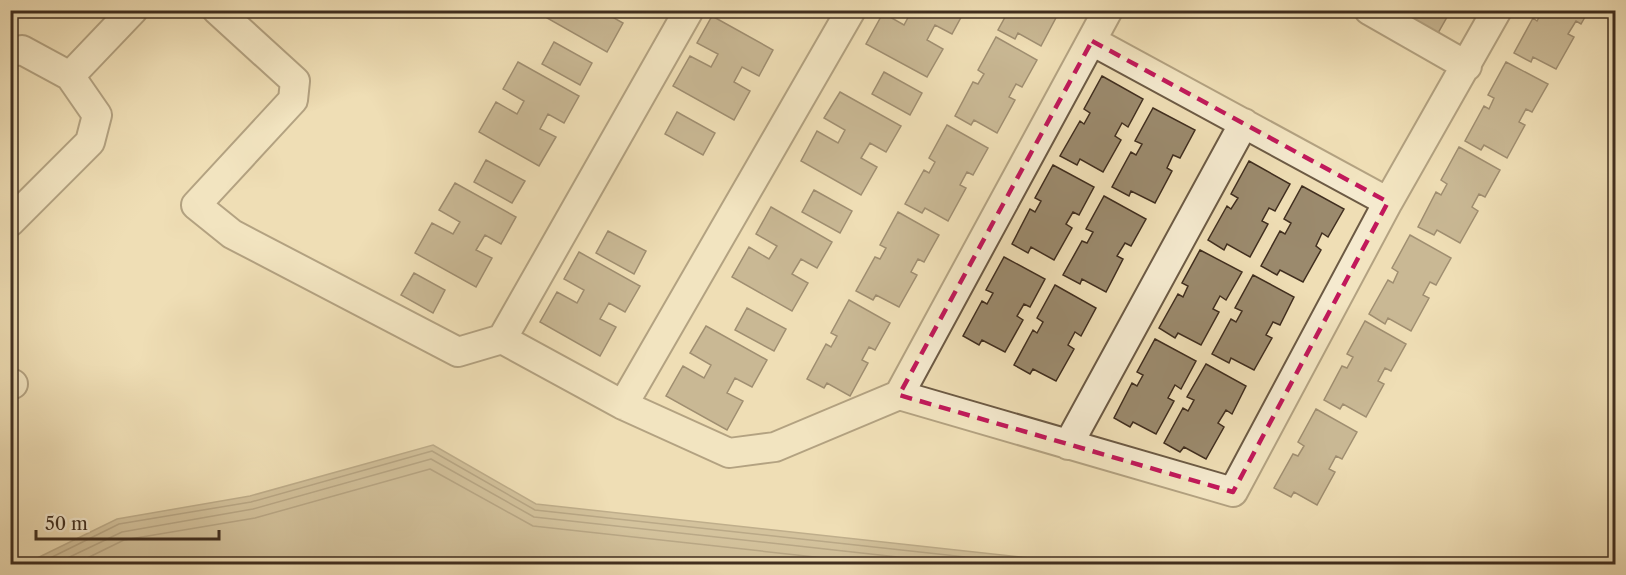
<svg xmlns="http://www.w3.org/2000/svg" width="1626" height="575" viewBox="0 0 1626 575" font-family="'Libre Caslon Text',serif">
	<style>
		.water { fill: #b4a282; stroke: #86745a; stroke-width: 1.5 }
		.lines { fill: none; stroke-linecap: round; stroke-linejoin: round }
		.shore { stroke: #7a6850; stroke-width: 1.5 }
		.building { fill: #9b8a6d; stroke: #402e1f; stroke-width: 1.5 }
		.street-casing { stroke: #6c5a44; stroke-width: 32 }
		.street { stroke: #f5eacf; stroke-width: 28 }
		.marked { fill: none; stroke: #c2185b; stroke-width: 4.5; stroke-dasharray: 12 8; stroke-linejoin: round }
	</style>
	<rect width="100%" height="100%" fill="#efdeb5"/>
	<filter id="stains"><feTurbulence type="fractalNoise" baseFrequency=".00333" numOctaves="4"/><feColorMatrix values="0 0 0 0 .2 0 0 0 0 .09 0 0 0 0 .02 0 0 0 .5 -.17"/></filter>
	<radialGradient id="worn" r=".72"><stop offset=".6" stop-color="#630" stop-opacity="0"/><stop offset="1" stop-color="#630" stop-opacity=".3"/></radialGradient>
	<path class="water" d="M433,445L536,504L1084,564H25L117,519L250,496Z"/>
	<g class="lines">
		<path class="shore" d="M38,564L119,524L251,502L432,451L535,510L1029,564
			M55,564L122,532L253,509L431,459L534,517L961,564
			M75,564L124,540L255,518L430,469L533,526L879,564"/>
	</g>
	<path class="building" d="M551,10H609L607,14L623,23L607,52L547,18Z
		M908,10H965L952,34L935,25L927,40L943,49L927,77L866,44L883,13L904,25L911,12Z
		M1009,10H1053L1058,14L1041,46L1018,33L1015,39L998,30Z
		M1399,10H1451L1438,33L1396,17Z
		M1543,10H1589L1581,24L1576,21L1568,34L1574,37L1556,69L1533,57L1531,62L1514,53L1533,18L1537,21Z
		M712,16L773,50L759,76L742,67L734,82L750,91L734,120L673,86L690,56L711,67L718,54L697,43Z
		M996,37L1037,60L1022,87L1016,84L1009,97L1015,100L997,133L974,120L971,125L955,116L973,82L978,84L984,74L978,70Z
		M554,42L592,63L580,85L542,64Z
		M518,62L579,96L564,123L548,114L540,129L556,137L539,166L479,132L496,102L517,114L524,101L503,89Z
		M1506,62L1548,84L1532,112L1526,109L1519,122L1525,125L1507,158L1484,145L1481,150L1465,141L1484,106L1489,109L1494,98L1488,95Z
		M884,72L922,93L910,115L872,94Z
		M1102,76L1143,99L1128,127L1122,123L1115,136L1121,140L1103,172L1080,159L1077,165L1060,156L1080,121L1084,124L1090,113L1084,109Z
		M840,92L901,126L886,152L870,143L861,158L877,167L861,195L801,161L817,131L838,143L845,130L824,118Z
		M1153,108L1195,130L1180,158L1173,155L1167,168L1172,171L1155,203L1131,191L1129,196L1112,187L1131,152L1136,155L1142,144L1135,141Z
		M677,112L715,133L703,155L665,134Z
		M947,125L988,148L973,175L967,172L960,185L966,188L948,221L925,208L922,213L905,204L924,170L929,173L935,162L929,158Z
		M1459,147L1500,170L1485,197L1479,194L1472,207L1478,211L1460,243L1437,230L1434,235L1418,227L1436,192L1441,195L1447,184L1441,180Z
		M486,160L525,181L512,203L474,182Z
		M1249,161L1290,184L1275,211L1269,208L1262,221L1268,224L1250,257L1227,244L1224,250L1208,240L1227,206L1231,209L1238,198L1231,194Z
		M1053,165L1094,187L1079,215L1073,212L1066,224L1072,228L1054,260L1031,247L1028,253L1012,244L1030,209L1035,212L1041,201L1035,198Z
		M455,183L516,217L501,244L485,235L476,250L492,258L476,287L415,253L432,223L453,234L460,222L439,210Z
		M1302,186L1344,209L1328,237L1322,233L1316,246L1321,250L1303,282L1280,270L1277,275L1261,266L1280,231L1285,234L1291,223L1284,219Z
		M814,190L852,211L840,233L802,212Z
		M1104,196L1146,219L1131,246L1125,243L1117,256L1123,259L1106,292L1082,279L1080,284L1063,275L1082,241L1087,243L1093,232L1086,229Z
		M771,207L832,242L817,268L801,259L792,274L808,283L792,311L732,277L749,247L769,259L777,246L756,234Z
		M898,212L939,235L924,262L918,259L911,272L917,275L899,307L876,295L873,300L856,291L875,257L880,259L886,248L880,245Z
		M608,231L646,251L634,274L596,253Z
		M1410,235L1451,258L1436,285L1430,282L1423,295L1429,298L1411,331L1388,318L1385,324L1369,314L1388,280L1393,283L1398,272L1392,268Z
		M1200,250L1242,272L1226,300L1220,296L1213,309L1219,312L1201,345L1178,333L1175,338L1159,328L1178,294L1183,297L1188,286L1182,283Z
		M579,252L640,286L625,312L609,303L600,319L616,327L600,356L540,322L557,292L577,303L584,290L564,279Z
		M1004,257L1045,279L1030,307L1024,304L1017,316L1023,320L1005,352L982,340L979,345L963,336L982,301L987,304L993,293L986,290Z
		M414,273L445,290L433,313L401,295Z
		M1253,275L1294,297L1280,325L1273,322L1266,335L1272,338L1254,370L1231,358L1229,363L1212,354L1231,319L1236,322L1242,311L1235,308Z
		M1055,285L1096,308L1081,336L1075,332L1068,345L1074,349L1056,381L1033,369L1030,374L1014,365L1033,330L1037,333L1043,322L1037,318Z
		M849,300L890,323L875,350L869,347L862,360L868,363L850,396L827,383L824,388L807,379L826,344L831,347L837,336L831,333Z
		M747,308L786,329L774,351L735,330Z
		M1365,321L1406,344L1391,371L1385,368L1378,381L1384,384L1366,417L1343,404L1340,409L1324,400L1342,366L1347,368L1353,357L1347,354Z
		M706,326L767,360L752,387L735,378L727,393L743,401L727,430L666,396L683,366L704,378L711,365L690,353Z
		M1155,339L1196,361L1181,389L1175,385L1168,398L1174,401L1156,434L1133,422L1130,427L1114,418L1132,383L1137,386L1143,375L1137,372Z
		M1206,364L1246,386L1232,414L1226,410L1218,423L1224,427L1206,459L1184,447L1180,452L1164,443L1183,408L1188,411L1194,400L1187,397Z
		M1316,409L1357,432L1342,459L1336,456L1329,469L1335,472L1317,505L1294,492L1291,497L1274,488L1293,454L1298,456L1304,446L1298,442Z"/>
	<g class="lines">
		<defs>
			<path id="street" d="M217,10L295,81L293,100L196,205L232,234L458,352L502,339L689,10
				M1369,10L1467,66
				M1092,41L1388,202
				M10,52L22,50L70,76L97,115L90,142L10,222
				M70,76L133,10
				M502,339L623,405L729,453L775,447L899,395L1108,10
				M10,384H13
				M899,395L1233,492L1388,202L1497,10
				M623,405L851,10
				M1068,445L1244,123"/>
		</defs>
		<use href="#street" class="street-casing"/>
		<use href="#street" class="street"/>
	</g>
	<path d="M0 0H1626V575H0ZM1092,41L1388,202L1233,492L899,395Z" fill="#efdeb5" fill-opacity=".55" fill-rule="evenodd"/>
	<path class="marked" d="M1092,41L1388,202L1233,492L899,395Z"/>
	<rect width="1626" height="575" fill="none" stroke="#efdeb5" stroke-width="36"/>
	<rect x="12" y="12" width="1602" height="551" fill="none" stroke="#402e1f" stroke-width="3"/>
	<rect x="18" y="18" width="1590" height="539" fill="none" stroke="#402e1f" stroke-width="1.5"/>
	<path d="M36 530v9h183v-9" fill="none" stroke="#402e1f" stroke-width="3"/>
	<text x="45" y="530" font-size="18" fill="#402e1f" stroke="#f5eacf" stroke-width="4.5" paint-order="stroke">50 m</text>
	<rect width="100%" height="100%" filter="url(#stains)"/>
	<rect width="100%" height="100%" fill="url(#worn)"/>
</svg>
